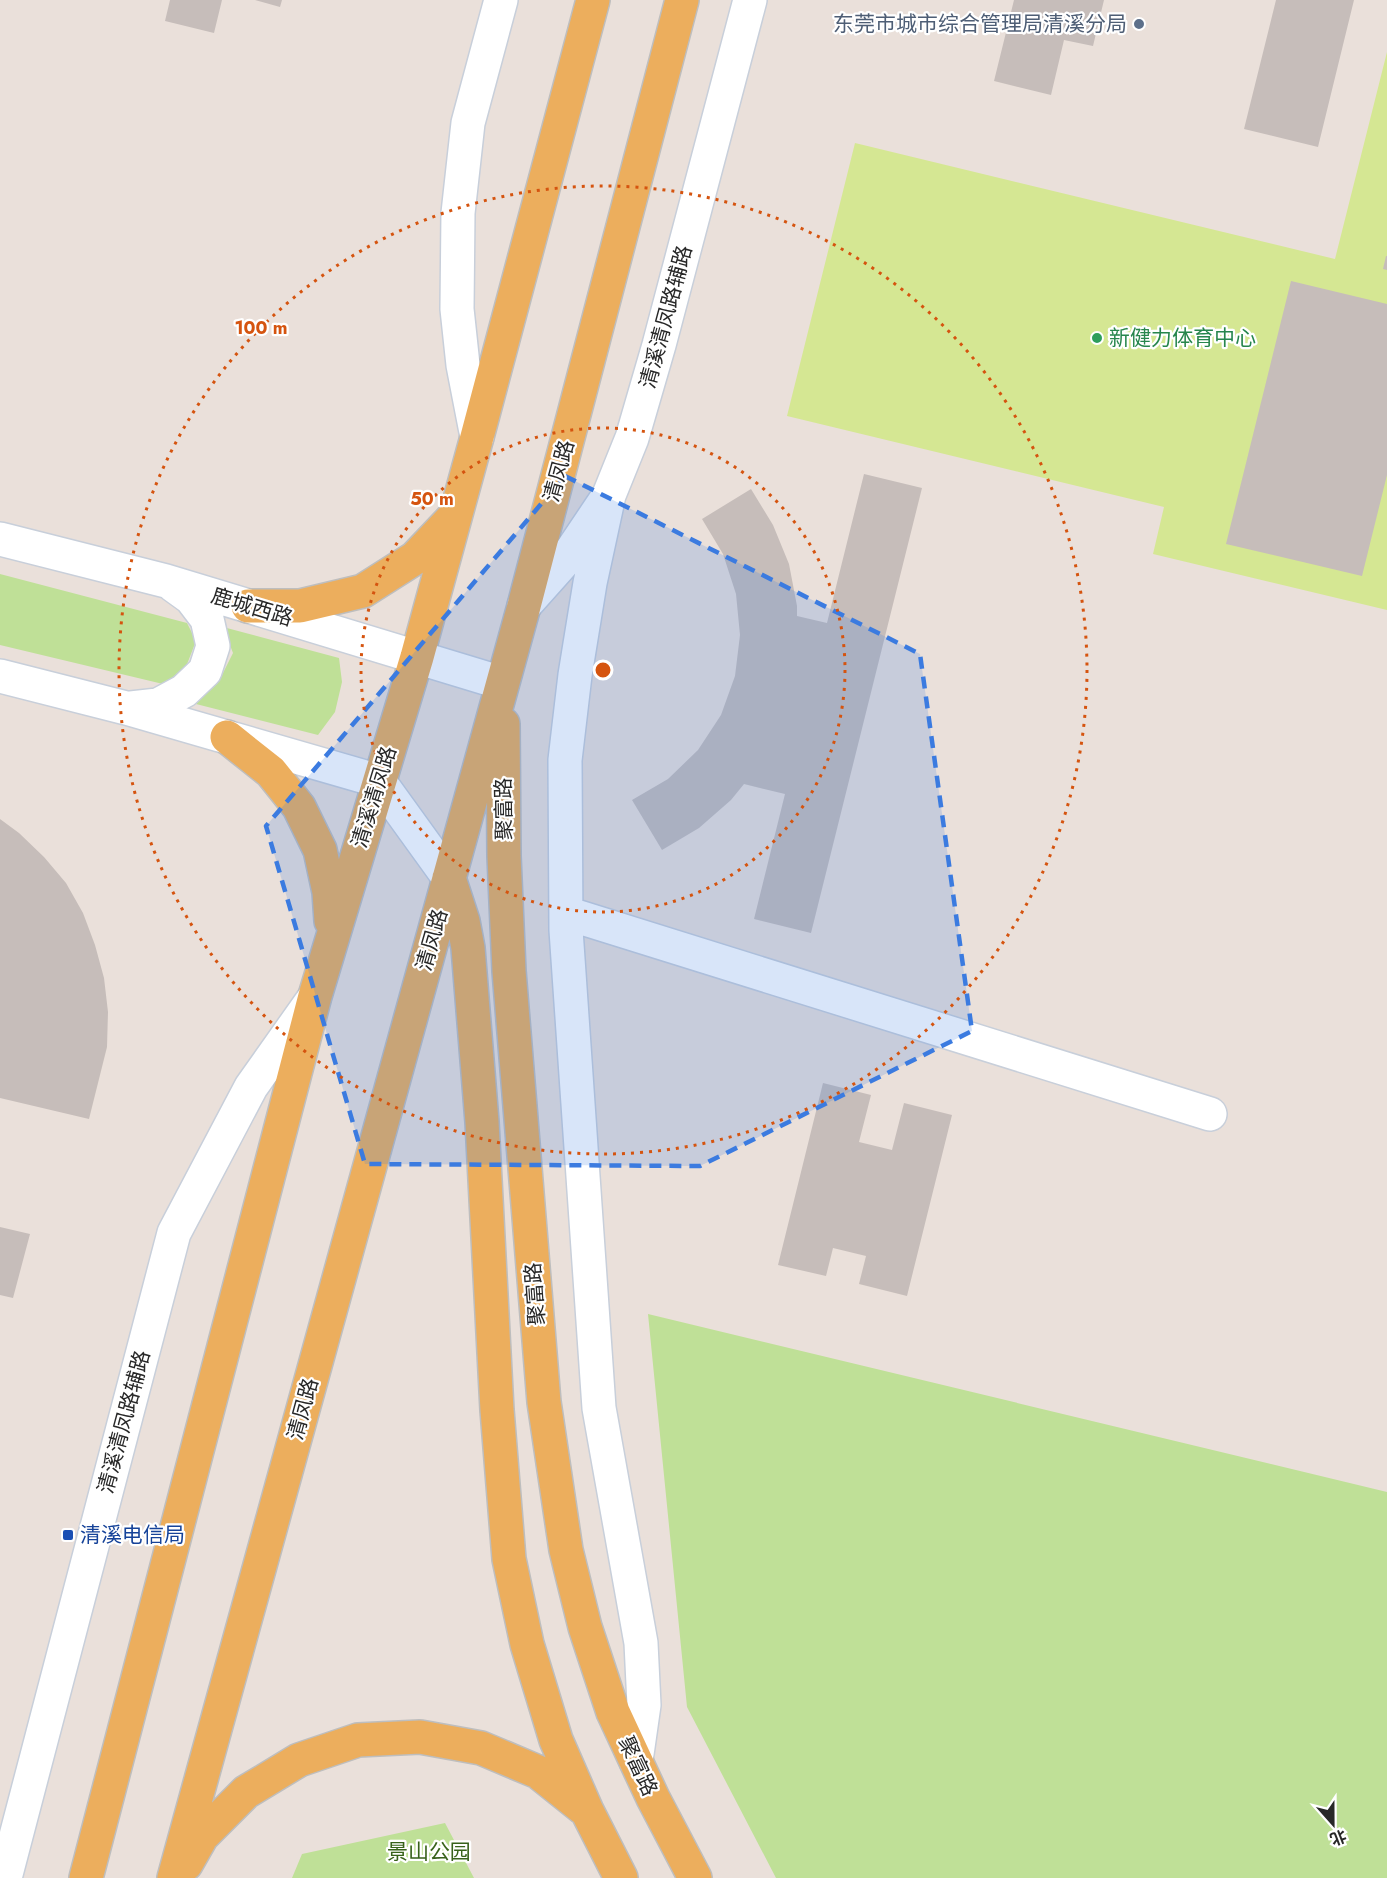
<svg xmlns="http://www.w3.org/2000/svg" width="1387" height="1878" viewBox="0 0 1387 1878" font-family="Jost,'Noto Sans SC',sans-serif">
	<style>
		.green { fill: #bfe097 }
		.pitch { fill: #d5e793 }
		.building { fill: #c6bdba }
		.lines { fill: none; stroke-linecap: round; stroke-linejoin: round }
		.minor-casing { stroke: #c8cfda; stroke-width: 36 }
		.major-casing { stroke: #bebebe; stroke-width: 36 }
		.minor { stroke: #fff; stroke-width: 33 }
		.major { stroke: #ecae5d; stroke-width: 33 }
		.marked { fill: #3b7be0; fill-opacity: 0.2; stroke: #3b7be0; stroke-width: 4.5; stroke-dasharray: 12 8; stroke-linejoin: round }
		.ring { fill: none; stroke: #d5540f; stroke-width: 3; stroke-dasharray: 3 6 }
		.service-dot { fill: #5c6f8a; stroke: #fff; stroke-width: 2 }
		.leisure-dot { fill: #2e9e5b; stroke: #fff; stroke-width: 2 }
		.transit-dot { fill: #1a4fb4; stroke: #fff; stroke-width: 2 }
		.labels { text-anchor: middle; stroke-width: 4.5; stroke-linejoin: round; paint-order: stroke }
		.service-label { font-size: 21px; fill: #4e5e75; stroke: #fff; text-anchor: end }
		.street-label { font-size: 21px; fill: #282828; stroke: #fff }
		.leisure-label { font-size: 21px; fill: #27864d; stroke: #fff; text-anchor: start }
		.transit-label { font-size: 21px; fill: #164399; stroke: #fff; text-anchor: start }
		.park-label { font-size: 21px; fill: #38621b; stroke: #fff }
		.centre { fill: #d5540f; stroke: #fff; stroke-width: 3 }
		.ring-label { font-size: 18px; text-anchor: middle; font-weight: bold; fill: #d5540f; stroke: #fff; stroke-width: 4.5; stroke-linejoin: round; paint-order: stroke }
	</style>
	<rect width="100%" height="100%" fill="#eae0da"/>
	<path class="green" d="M0,574L187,623L196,641L184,672L163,684L0,645Z
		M223,627L339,658L342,682L335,712L318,735L196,704L221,677L233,653Z
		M648,1314L1387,1492V1878H776L687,1707Z
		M445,1823L474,1878H292L302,1854Z"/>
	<path class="pitch" d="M1387,52V610L1153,554L1164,507L787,416L855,143L1335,259Z"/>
	<path class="building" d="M170,0H222L214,33L165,21Z
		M255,0H282L280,7Z
		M1014,0H1104L1093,46L1064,40L1051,95L994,81Z
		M1276,0H1354L1318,147L1244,129Z
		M1386,256H1387V270L1383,269Z
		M1291,281L1387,304V475L1362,576L1226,544Z
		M864,474L922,488L811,933L754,919L785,794L744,784L731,800L699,828L662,850L632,800L668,779L698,750L721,715L735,676L740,635L736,594L723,554L702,519L751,489L773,525L789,564L797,606V616L827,623Z
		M0,819L19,833L44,857L66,883L83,913L95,945L104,978L108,1012L107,1047L89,1119L0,1098Z
		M823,1083L871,1095L859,1142L892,1150L904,1103L952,1115L907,1296L859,1284L866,1256L833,1248L826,1276L778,1265Z
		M0,1227L30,1234L13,1298L0,1295Z"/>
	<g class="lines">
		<defs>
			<path id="minor" d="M477,437L463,365L457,309L458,213L468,123L501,0
				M609,495L590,583L575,675L565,760L566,930L599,1408L641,1643L644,1705L636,1761
				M0,539L166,581L502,683
				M524,606L566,559L609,495L632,438L659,345L750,0
				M0,676L126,708L379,781L449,878
				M131,708L158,705L184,691L205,671L213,646L207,619L191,598L173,585
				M566,913L1210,1114
				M5,1878L174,1233L251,1087L314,998"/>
			<path id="major" d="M248,606H300L363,591L415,558L453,518
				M503,724L504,856L509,971L544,1402L566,1550L585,1627L613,1712L653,1798L695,1878
				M227,737L271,772L299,807L320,850L329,892L331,921
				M449,878L463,921L468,948L482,1122L497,1410L509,1559L527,1644L556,1740L587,1811L621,1878
				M186,1864L202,1836L246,1792L299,1760L358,1740L420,1737L481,1748L538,1772L583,1808
				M86,1878L315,996L417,657L477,437L593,0
				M174,1878L524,606L682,0"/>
		</defs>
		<use href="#minor" class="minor-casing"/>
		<use href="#major" class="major-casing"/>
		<use href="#minor" class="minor"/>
		<use href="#major" class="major"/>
	</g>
	<path class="marked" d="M565,476L920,654L972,1031L700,1166L365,1164L266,826Z"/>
	<g class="ring">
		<circle cx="603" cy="670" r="242"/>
		<circle cx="603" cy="670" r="484"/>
	</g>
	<circle class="service-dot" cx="1139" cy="24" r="6"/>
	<circle class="leisure-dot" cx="1097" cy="338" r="6"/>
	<rect class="transit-dot" x="62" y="1529" width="12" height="12" rx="3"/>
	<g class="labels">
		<g class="service-label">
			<text x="1127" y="31">东莞市城市综合管理局清溪分局</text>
		</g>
		<g class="street-label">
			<text transform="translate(666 317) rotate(-75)" y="7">清溪清凤路辅路</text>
			<text transform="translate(559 471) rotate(-75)" y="7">清凤路</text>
			<text transform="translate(252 607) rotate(17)" y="7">鹿城西路</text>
			<text transform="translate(374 797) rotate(-73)" y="7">清溪清凤路</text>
			<text transform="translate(504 809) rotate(-91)" y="7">聚富路</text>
			<text transform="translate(432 940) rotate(-74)" y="7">清凤路</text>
			<text transform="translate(535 1294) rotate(-94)" y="7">聚富路</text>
			<text transform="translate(303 1409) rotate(-75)" y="7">清凤路</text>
			<text transform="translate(124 1422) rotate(-75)" y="7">清溪清凤路辅路</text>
			<text transform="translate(638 1766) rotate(65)" y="7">聚富路</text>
		</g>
		<g class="leisure-label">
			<text x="1109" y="345">新健力体育中心</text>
		</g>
		<g class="transit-label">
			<text x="80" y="1542">清溪电信局</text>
		</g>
		<g class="park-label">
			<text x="429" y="1859">景山公园</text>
		</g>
	</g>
	<circle cx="603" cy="670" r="9" class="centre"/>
	<g class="ring-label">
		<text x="261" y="334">100 m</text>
		<text x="432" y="505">50 m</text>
	</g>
	<g transform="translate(1333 1824) rotate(159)" stroke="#ffffff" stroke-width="4.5" paint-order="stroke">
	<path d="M0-4.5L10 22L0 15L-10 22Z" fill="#282828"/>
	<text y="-9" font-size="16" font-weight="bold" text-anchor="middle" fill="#282828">北</text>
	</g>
</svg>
